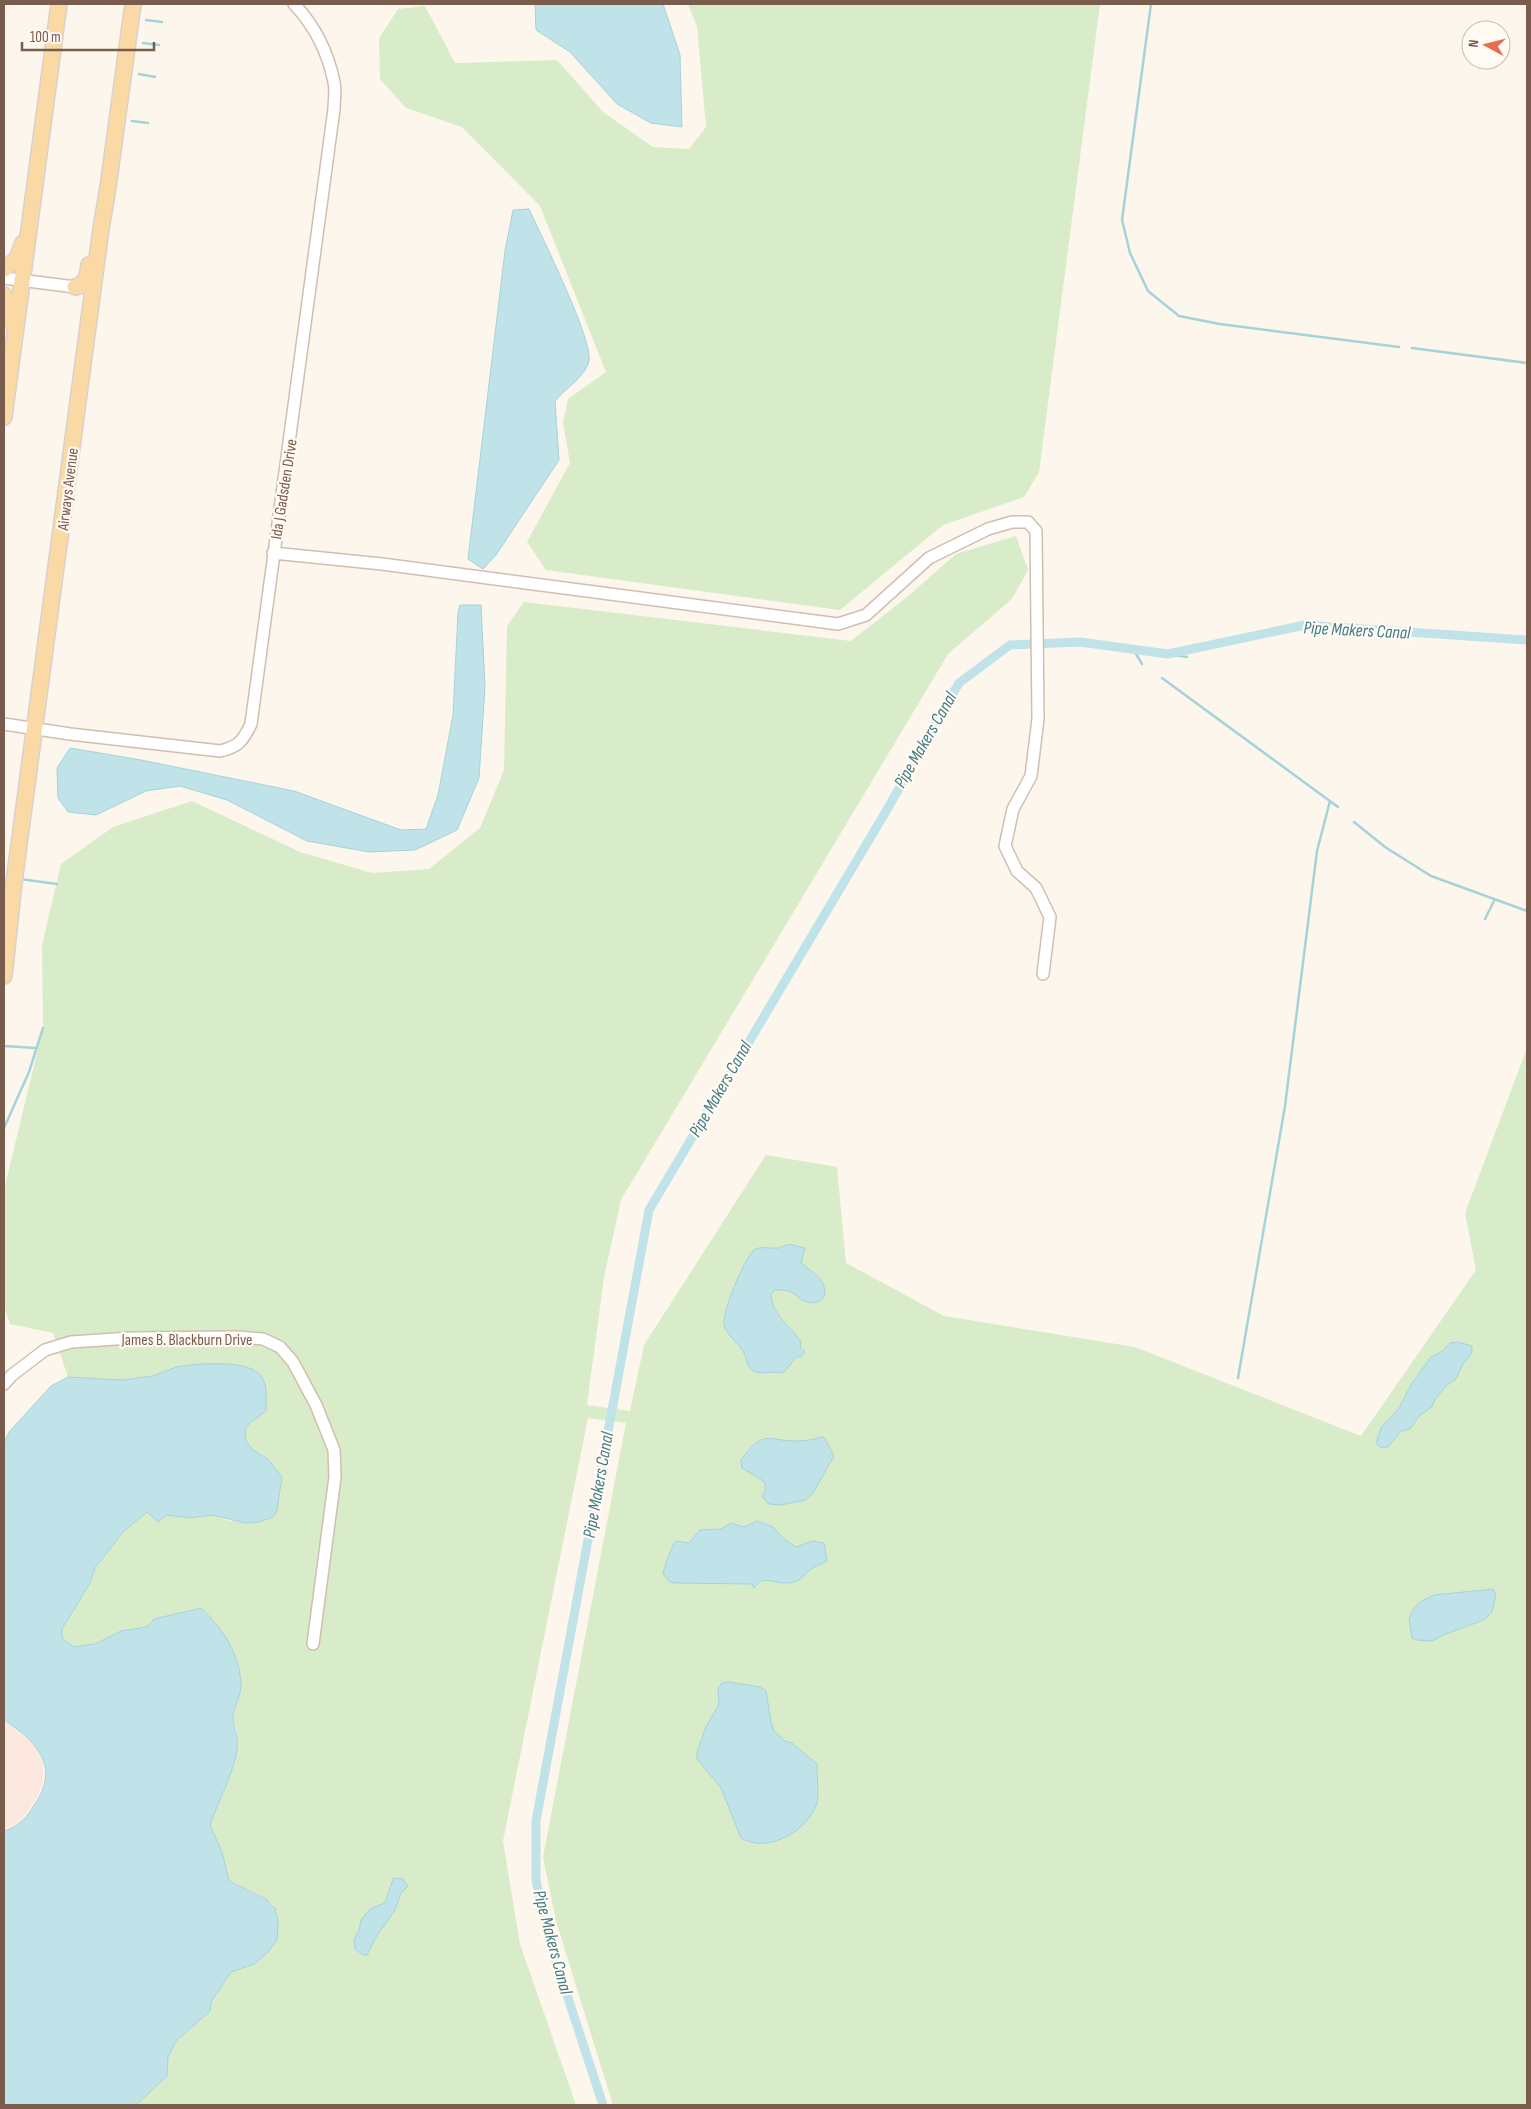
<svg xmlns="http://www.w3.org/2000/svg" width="1531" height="2109" viewBox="0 0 1531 2109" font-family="'Sofia Sans Condensed',sans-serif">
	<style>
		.commercial { fill: #fde8e0 }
		.green { fill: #d8ecc9 }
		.water { fill: #bfe3e8; stroke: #a5d3da }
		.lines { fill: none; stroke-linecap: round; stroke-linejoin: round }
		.stream { stroke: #a5d3da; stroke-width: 2.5 }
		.canal { stroke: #bfe3e8; stroke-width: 9 }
		.minor-casing { stroke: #d1beb0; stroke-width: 14 }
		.major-casing { stroke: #dad1cd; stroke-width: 18 }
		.minor { stroke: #fff; stroke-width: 11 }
		.major { stroke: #fbd9a5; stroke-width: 15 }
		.labels { text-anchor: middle; stroke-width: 4.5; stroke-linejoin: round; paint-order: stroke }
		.street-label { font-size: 16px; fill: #7a5c4d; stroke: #fffaf3 }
		.water-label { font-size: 18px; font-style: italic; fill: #437c86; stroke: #fffaf3 }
	</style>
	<rect width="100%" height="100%" fill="#fdf6ec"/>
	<path class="commercial" d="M4,1721L35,1746L43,1762V1783L37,1798L19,1823L4,1829Z"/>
	<path class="green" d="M688,4H1100L1039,472L1024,497L943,525L840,610L546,570L527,542L570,463L563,423L568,399L606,372L540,206L462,127L406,108L380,79L379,38L398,9L425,6L455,63L557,60L603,112L653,147L689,149L706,127L697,27Z
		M1016,536L1028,570L1012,599L948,654L621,1200L604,1277L587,1405L630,1411L644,1345L766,1155L837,1167L846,1263L944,1316L1135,1347L1361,1436L1476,1270L1465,1213L1527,1048V2105H613L556,1921L543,1857L626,1423L588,1418L503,1841L520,1944L576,2105H136L167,2076L168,2057L176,2041L210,2011L211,2002L231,1972L254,1964L277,1940C277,1930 279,1917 275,1908C270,1897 240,1887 228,1881L222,1852L210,1824L228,1782L237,1748V1732L233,1717L241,1686L216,1622L201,1608L154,1619L147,1627L121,1631L95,1644L73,1647L62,1638V1629L90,1583L95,1568L123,1532L147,1512L191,1518L212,1515L230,1521L280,1497L282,1477L268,1459L253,1450L246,1441L245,1429L250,1422L266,1411L176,1367L153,1376L122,1380L68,1377L53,1333L10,1324L4,1306V1190L43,1028L42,945L61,864L113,827L192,801L300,852L372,873L429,869L480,828L504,770L507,626L524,602L851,641L907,597L956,554Z"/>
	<path class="water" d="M535,4H663L680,55L682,127L651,123L617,104L570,52L536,30Z
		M529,209C540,233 594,342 589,361C585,377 566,388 555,401L559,460L496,555L483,569L468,559L505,251L513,210Z
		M460,605H481L485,687L479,778L457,830L415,850L369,852L307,841L227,800L180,786L146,791L96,815L68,812L58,798L57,768L70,748L141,760L294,791L401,830L426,829L438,795L453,715L458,612Z
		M789,1244L805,1248L801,1263C811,1271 825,1279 825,1292C825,1302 812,1305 804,1301C799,1299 796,1294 791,1292C785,1290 781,1290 775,1290L771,1294C771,1313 791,1327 801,1342L800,1347L805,1352L802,1356L796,1357L786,1370L782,1373C773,1370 761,1376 752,1370C746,1365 747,1359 744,1353C739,1343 727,1336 724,1325C721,1314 744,1260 753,1251C759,1245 770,1249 779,1248C782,1247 786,1245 789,1244Z
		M1458,1342L1472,1346V1353L1463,1364L1456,1379L1446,1386L1434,1401L1432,1407L1419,1416L1410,1429L1401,1431L1388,1447L1381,1448L1376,1443L1381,1428L1399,1408L1412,1383L1431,1357L1443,1351L1450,1343Z
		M199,1364C218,1364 259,1360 265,1384C267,1392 266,1402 266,1411L251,1422L245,1429L246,1441L253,1450L268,1459L282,1477L277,1511L273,1517L259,1522L246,1523L212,1515L191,1518L166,1515L158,1522L147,1512L123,1532L95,1568L90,1583L62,1629V1638L73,1647L95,1644L121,1631L147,1627L154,1619L201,1608C223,1628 240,1655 241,1685C241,1695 235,1705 233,1715C232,1723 239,1736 237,1749C233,1776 219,1799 210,1825L222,1852L229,1881L266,1899L275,1908L278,1922L277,1940L268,1952L254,1964L231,1972L211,2002L210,2011L176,2041L168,2057L167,2076L136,2105H4V1831C21,1825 25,1819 35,1804C61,1765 35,1741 4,1720V1443L9,1432L51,1386L68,1377L122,1380L153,1376L176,1367Z
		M824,1437L834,1456L813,1493L806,1500L781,1505L769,1504L762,1497L765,1491V1482L742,1468L741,1460C765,1427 767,1442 800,1441C808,1441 816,1438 824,1437Z
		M757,1521L773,1527L784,1539L796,1547L813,1541L824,1543L827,1561C822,1564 817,1565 813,1568C802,1575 802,1583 786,1583C774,1584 762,1574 754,1588L752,1584L675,1583L670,1582L663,1574C664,1568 672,1545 676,1541L689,1543L700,1530L721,1529L731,1523L744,1527Z
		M1493,1589L1496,1594L1492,1612L1484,1620L1443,1635L1432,1641L1417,1640L1412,1638L1409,1619L1414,1608L1420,1602L1434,1595Z
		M729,1682L760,1687L766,1691L771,1722L774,1731L785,1741L792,1743L817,1764C817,1771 819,1798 817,1803C808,1831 768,1854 741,1838L721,1788L697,1759V1752L706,1727L719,1704L718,1689L722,1683Z
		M396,1878L403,1879L408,1886L401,1893L395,1910L376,1937L367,1955H363L355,1949L354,1940L359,1930L361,1920L370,1909L385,1903L393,1879Z"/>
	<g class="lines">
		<path class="stream" d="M1151,4L1122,220L1130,253L1148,291L1179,316L1220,324L1399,347
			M146,20L162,22
			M143,43L159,45
			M139,74L155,77
			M132,121L148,123
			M1412,348L1527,363
			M1142,664L1133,649L1187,657
			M1162,678L1338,807
			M1354,822L1385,847L1431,876L1527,911
			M20,879L57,884
			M1485,919L1495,899
			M4,1046L36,1048
			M4,1128L29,1072L43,1028
			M1238,1378L1285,1106L1317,851L1330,801"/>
		<path class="canal" d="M603,2105L549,1940L536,1880V1821L649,1210L885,813L959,683L1010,645L1080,642L1168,654L1305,625L1527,640"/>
		<defs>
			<path id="minor" d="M4,278L75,287
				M273,553L382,564L838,624L866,615L929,558L988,529L1012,522H1028L1036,531L1038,719L1031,776L1013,809L1005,846L1017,871L1036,888L1050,917L1043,974
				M4,724L70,734L220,751C238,747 243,741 251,724L334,109C334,101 336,91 334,82C328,53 314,25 294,4
				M4,1384L12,1375L45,1350L71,1342L130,1338L238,1337L263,1339L280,1347L293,1362L316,1405L334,1450L335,1477L313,1644"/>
			<path id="major" d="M4,269L17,259L23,243
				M75,287L82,285L87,276L89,265
				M4,295L11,308L13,324
				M4,417L59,4
				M4,976L14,882L101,229L108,187L133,4"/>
		</defs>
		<use href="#minor" class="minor-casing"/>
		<use href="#major" class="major-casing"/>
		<use href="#minor" class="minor"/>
		<use href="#major" class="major"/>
	</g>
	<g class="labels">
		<g class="street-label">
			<text transform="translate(67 489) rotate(-83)" y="6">Airways Avenue</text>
			<text transform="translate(283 489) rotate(-81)" y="6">Ida J Gadsden Drive</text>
			<text x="187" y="1345">James B. Blackburn Drive</text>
		</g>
		<g class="water-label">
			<text transform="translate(1357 630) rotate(3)" y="6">Pipe Makers Canal</text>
			<text transform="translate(925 740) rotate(-60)" y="6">Pipe Makers Canal</text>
			<text transform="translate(720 1089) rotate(-60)" y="6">Pipe Makers Canal</text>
			<text transform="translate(598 1485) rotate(-80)" y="6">Pipe Makers Canal</text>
			<text transform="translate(553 1942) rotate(75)" y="6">Pipe Makers Canal</text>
		</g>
	</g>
	<rect width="1531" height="2109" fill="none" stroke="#7a5c4d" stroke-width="10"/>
	<g transform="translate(1486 45) rotate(277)"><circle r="24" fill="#fffaf3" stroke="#cabbb1"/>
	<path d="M0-4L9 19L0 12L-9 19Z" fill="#e76f51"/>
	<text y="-8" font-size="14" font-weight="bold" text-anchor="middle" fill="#7a5c4d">N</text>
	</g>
	<path d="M22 42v8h132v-8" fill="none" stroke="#7a5c4d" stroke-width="2.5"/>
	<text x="30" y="42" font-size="15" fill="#7a5c4d" stroke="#fffaf3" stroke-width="4" paint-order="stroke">100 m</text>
</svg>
